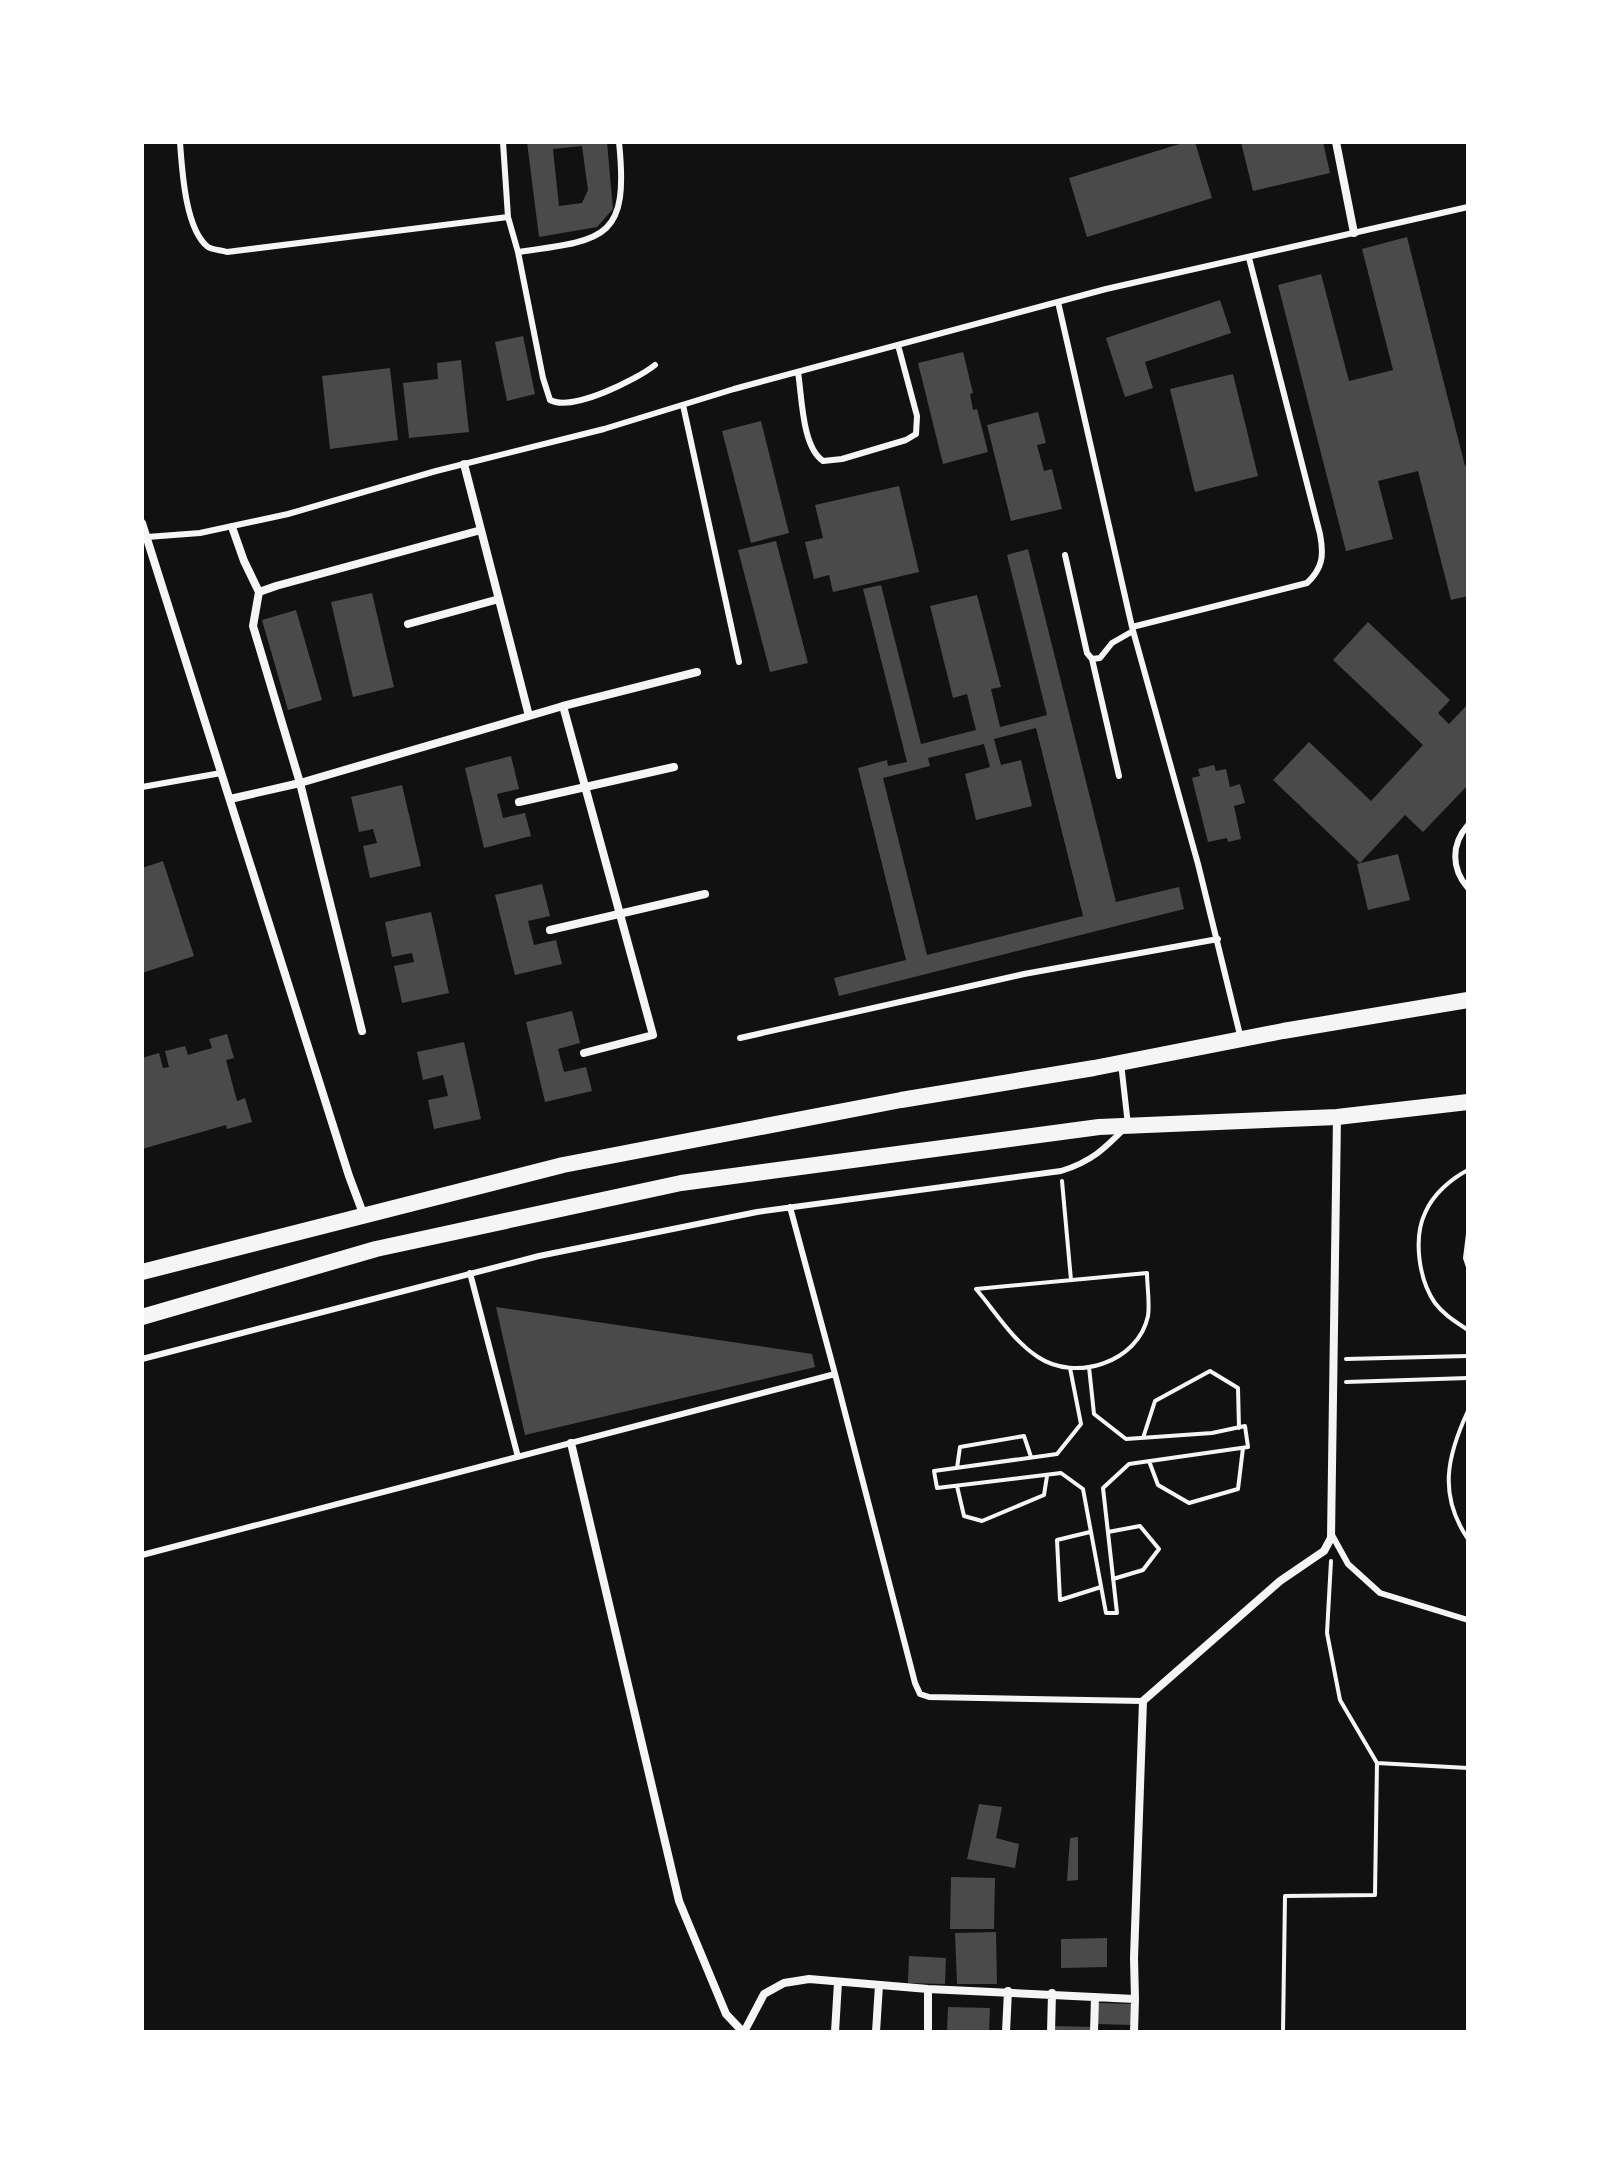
<svg xmlns="http://www.w3.org/2000/svg" width="1610" height="2174" viewBox="0 0 1610 2174" font-family="'Noto Serif',serif">
	<style>
		.building { fill: #4a4a4a; fill-rule: evenodd }
		.lines { fill: none; stroke-linecap: round; stroke-linejoin: round }
		.path { stroke: #f5f5f5; stroke-width: 4 }
		.service { stroke: #f5f5f5; stroke-width: 6 }
		.minor { stroke: #f5f5f5; stroke-width: 8 }
		.secondary { stroke: #f5f5f5; stroke-width: 16 }
	</style>
	<rect width="100%" height="100%" fill="#111"/>
	<path class="building" d="M527,142H607L613,209L597,227L539,237ZM582,146L588,190L582,203L559,206L553,149Z
		M1186,142H1195L1212,198L1087,237L1069,178Z
		M1241,142H1323L1330,173L1253,191Z
		M1407,237L1465,466L1468,465V596L1451,600L1418,471L1378,481L1393,539L1346,551L1278,285L1321,274L1349,381L1393,370L1362,249Z
		M1220,300L1231,333L1145,362L1153,388L1125,397L1106,338Z
		M523,336L535,394L507,401L495,342Z
		M963,352L973,393L970,394L973,410L977,409L988,452L943,464L918,363Z
		M461,360L469,432L409,438L403,383L438,379L437,363Z
		M390,368L398,440L330,449L322,376Z
		M1233,374L1258,476L1195,492L1170,389Z
		M1038,412L1046,443L1037,445L1044,471L1052,469L1062,509L1011,521L987,425Z
		M761,421L789,533L751,543L722,431Z
		M899,486L919,572L833,592L829,575L814,579L805,542L823,538L815,505Z
		M776,541L808,663L770,672L738,550Z
		M1028,549L1116,902L1179,887L1184,909L839,996L834,978L906,960L858,768L887,760L888,766L907,762L863,589L881,585L921,744L976,730L967,694L953,698L930,606L977,595L1001,687L991,689L1000,727L1047,715L1007,555ZM1036,728L1083,916L927,955L883,778L930,766L928,758L984,744L990,767L965,774L976,820L1032,806L1021,760L1001,765L994,739Z
		M372,593L394,687L353,697L331,602Z
		M296,610L322,700L288,710L262,620Z
		M1368,622L1450,700L1438,713L1449,724L1468,704V785L1423,832L1405,815L1360,863L1273,780L1309,742L1371,801L1423,745L1333,660Z
		M511,756L519,789L497,794L503,818L525,813L531,836L484,848L465,768Z
		M1214,765L1216,771L1226,769L1230,787L1240,784L1245,803L1234,806L1241,839L1228,842L1227,838L1208,842L1192,778L1200,776L1198,769Z
		M402,785L421,866L370,878L363,846L377,843L373,829L359,832L351,797Z
		M1398,854L1410,900L1368,910L1357,864Z
		M163,861L194,956L142,973V868Z
		M542,884L550,916L528,921L534,945L556,940L562,964L515,975L495,895Z
		M431,912L449,993L402,1003L394,966L414,962L412,953L392,957L385,922Z
		M572,1011L580,1043L558,1049L564,1072L586,1067L592,1091L545,1102L526,1022Z
		M227,1034L234,1058L226,1060L237,1101L245,1098L252,1122L227,1129L226,1125L142,1149V1058L159,1053L163,1068L169,1067L165,1051L185,1046L188,1055L212,1048L209,1039Z
		M464,1042L481,1119L434,1129L428,1100L448,1096L443,1075L423,1080L417,1052Z
		M496,1307L812,1354L815,1367L525,1435Z
		M979,1804L1002,1807L996,1838L1019,1844L1015,1868L967,1859Z
		M1078,1837V1880L1067,1881L1070,1838Z
		M951,1877L995,1878L994,1929H950Z
		M996,1932L997,1984H957L955,1933Z
		M1107,1938V1967L1061,1968V1939Z
		M909,1956L946,1958L945,1984L908,1983Z
		M1098,2003L1132,2004L1131,2025L1097,2024Z
		M948,2007L990,2008L989,2032H947Z
		M1054,2026L1093,2027V2032H1053Z"/>
	<g class="lines">
		<path class="path" d="M1468,1170C1451,1179 1433,1194 1425,1213C1413,1239 1419,1280 1435,1303C1444,1315 1456,1322 1468,1330
			M1062,1181L1071,1280
			M1468,1234L1465,1258L1468,1267
			M1147,1273C1147,1286 1150,1303 1148,1316C1138,1363 1075,1382 1038,1357C1013,1341 995,1311 976,1289Z
			M1346,1359L1468,1356
			M1070,1368L1081,1424L1057,1454L934,1471L937,1488L1061,1473L1083,1489L1106,1613H1117L1103,1488L1129,1464L1248,1447L1245,1426L1212,1433L1126,1439L1094,1414L1089,1367
			M1346,1382L1468,1378
			M1468,1411C1447,1456 1438,1495 1468,1539
			M1143,1438L1155,1401L1210,1371L1238,1388L1239,1428
			M1149,1461L1158,1485L1189,1503L1238,1489L1243,1448
			M957,1468L960,1447L1024,1436L1031,1457
			M957,1486L964,1516L982,1521L1044,1495L1047,1476
			M1090,1532L1057,1540L1060,1600L1101,1587
			M1108,1532L1140,1526L1159,1549L1143,1570L1113,1579
			M1331,1561L1327,1633L1340,1700L1377,1763
			M1283,2032L1285,1896L1375,1895L1377,1763L1468,1768"/>
		<path class="service" d="M180,142C182,169 185,229 208,247C213,250 221,250 227,252L508,217
			M503,142L508,217L518,252L543,378L550,400C572,412 636,380 655,365
			M518,252C606,240 629,239 619,142
			M1058,302L1132,627L1198,864L1241,1039
			M798,372C802,397 802,447 823,461L842,459L906,440L916,434L917,416L898,345
			M683,405L739,662
			M147,537L200,533L288,514L436,471L604,429L734,389L1106,289L1468,207
			M1065,555L1087,653L1092,659L1100,658L1112,643L1133,631
			M1132,627L1307,583C1323,568 1324,555 1320,534L1249,258
			M1092,659L1119,776
			M142,787L221,773
			M1468,825C1451,844 1451,869 1468,888
			M740,1038L1024,974L1218,939
			M470,1273L518,1457
			M142,1359L539,1256L757,1212L1061,1171C1093,1161 1105,1148 1128,1125L1121,1063
			M835,1374L915,1683L920,1694L929,1697L1143,1701
			M1332,1535L1348,1564L1380,1593L1468,1620
			M142,1555L835,1374L790,1207"/>
		<path class="minor" d="M1336,142L1354,233
			M464,464L529,716L563,706L653,1035L584,1053
			M142,523L349,1176L364,1216
			M232,527L244,561L259,592
			M408,624L499,599
			M563,706L697,672
			M230,799L300,783L529,716
			M519,802L674,767
			M550,930L705,894
			M362,1031L300,783L253,626L259,592L276,586L481,530
			M571,1443L679,1901L726,2014L743,2032
			M744,2032L764,1994L784,1983L809,1979L928,1989L1135,1999L1134,1958L1143,1701L1280,1581L1324,1551L1331,1538L1337,1117
			M835,2032L838,1982
			M876,2032L879,1985
			M928,2032V1989
			M1006,2032L1008,1991
			M1051,2032L1052,1993
			M1094,2032L1095,1997
			M1134,2032L1135,1999"/>
		<path class="secondary" d="M142,1272L563,1165L901,1100L1094,1068L1283,1031L1468,1000
			M142,1317L376,1249L681,1183L1099,1127L1337,1117L1468,1102"/>
	</g>
	<rect width="1610" height="2174" fill="none" stroke="#ffffff" stroke-width="288"/>
</svg>
